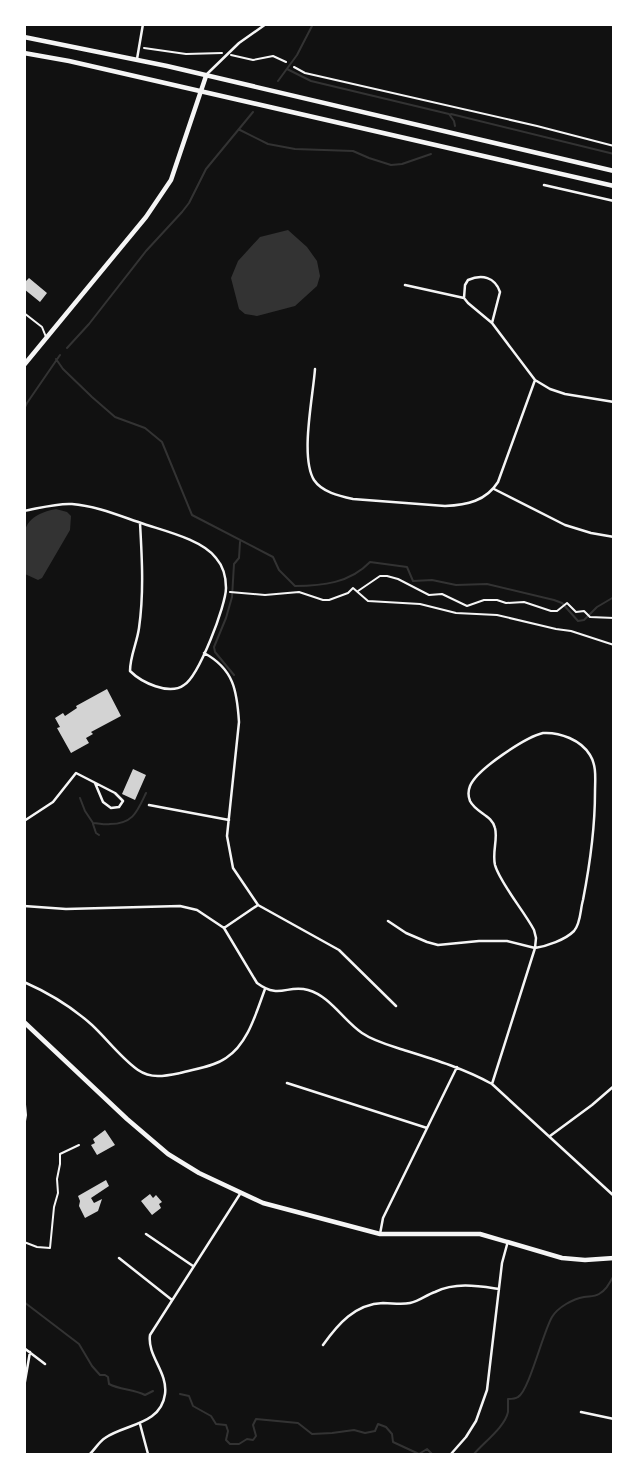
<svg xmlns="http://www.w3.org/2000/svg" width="638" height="1479" viewBox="0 0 638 1479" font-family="'Nunito Sans',sans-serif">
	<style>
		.water { fill: #333 }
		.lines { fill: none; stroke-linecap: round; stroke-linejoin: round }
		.stream { stroke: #333; stroke-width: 2 }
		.building { fill: #d3d3d3 }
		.path { stroke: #f5f5f5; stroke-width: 2 }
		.service { stroke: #f5f5f5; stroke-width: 2 }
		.minor { stroke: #f5f5f5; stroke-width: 2.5 }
		.secondary { stroke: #f5f5f5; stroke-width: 4.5 }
		.trunk { stroke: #f5f5f5; stroke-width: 4.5 }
	</style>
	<rect width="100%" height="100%" fill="#111"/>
	<path class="water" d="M288,230L307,247L317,261L320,276L317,286L295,306L257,316L245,314L239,309L231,278L238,261L260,237Z
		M56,509L67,512L71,516L70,530L42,578L38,580L25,574C24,539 15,517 56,509Z"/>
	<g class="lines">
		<path class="stream" d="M607,24L614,26
			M287,69L311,81L449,114L454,121L455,126
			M278,81L297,55L313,24
			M451,114L614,154
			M240,130L268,144L295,149L353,151L369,158L391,165L402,164L431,154
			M67,348L89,324L146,251L182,212L189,203L206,169L253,112
			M56,359L63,369L92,397L115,417L145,428L162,442L192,515L273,557L279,570L295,586C322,586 350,583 370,562L407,567L413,581L432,580L456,585L487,584L554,600L562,603L578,621L584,620L597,607L614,597
			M24,409L27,403L60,355
			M234,675L215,652L214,647L226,618L232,597L234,564L239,558L240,542
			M80,798L85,811L93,823C99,823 104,825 110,824C133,824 137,812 146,793
			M93,824L96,833L99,835
			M24,1302L79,1344L92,1366L100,1375H105L108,1377L109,1384C120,1390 133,1389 145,1395L153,1391
			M180,1394L189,1396L193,1406L211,1416L216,1424L226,1425L228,1431L226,1440L230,1444H239L247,1439L253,1440L256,1436L253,1425L256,1419L298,1423L312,1434L332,1433L354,1430L365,1433L375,1431L378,1424L386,1427L392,1434L393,1442L419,1454L427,1449L432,1454
			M474,1454C483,1443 505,1427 508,1412C508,1408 508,1404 508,1399C511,1399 515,1399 518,1397C529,1391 543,1332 552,1317C558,1307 573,1299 584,1297C589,1296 594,1297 599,1294C606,1290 609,1284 613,1277"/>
	</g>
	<path class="building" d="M29,278L47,293L40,302L24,289V283Z
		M107,689L121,716L91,732L93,734L86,738L89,743L71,753L57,728L60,727L55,718L63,713L65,716L77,708L76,706Z
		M133,769L146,775L135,800L122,794Z
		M105,1130L115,1145L97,1155L91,1145L95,1143L93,1139Z
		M106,1180L109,1186L91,1198L94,1203L102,1199L98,1211L85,1218L79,1206L80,1201L78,1196Z
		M150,1194L153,1198L156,1195L162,1202L159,1204L161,1208L152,1215L141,1201Z"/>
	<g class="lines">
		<path class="path" d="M144,48L186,54L222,53
			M231,55L253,60L273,56L286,62
			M294,67L305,73L537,126L614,146
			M358,591L380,576H387L398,579L429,595L442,594L467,606L484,600H497L506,603L524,602L551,611H557L567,603L576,612L584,611L590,617L614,618
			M230,592L265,595L299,592L323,600H329L348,593L353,588L368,601L420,604L456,613L497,615L556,629L571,631L614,645
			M24,1094L26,1115L24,1127
			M24,1242L37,1247L50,1248L54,1207L58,1193L57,1179L60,1164V1154L79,1145"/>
		<path class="service" d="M24,313L42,327L46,337"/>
		<path class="minor" d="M137,59L143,24
			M207,74L239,43L266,24
			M544,185L614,201
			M405,285L464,298L468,303L492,323
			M464,298L465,285L468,280C482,274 495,277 500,292L492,323L535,380L550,389L565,394L614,402
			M315,369C313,397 300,457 314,480C322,492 339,496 353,499L445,506C467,505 486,501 498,482L535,380
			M494,489L565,525L591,533L614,537
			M24,511C40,508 57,503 72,504C97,506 120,516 144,524C165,531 203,540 216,558C223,566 226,577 226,588C226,605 199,676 184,685C169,696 141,682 130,671C130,656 137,643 139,628C144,593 142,558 140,523
			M204,653C234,669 237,691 239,722L227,836L233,868L258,905L339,950L396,1006
			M543,733C560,732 581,740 590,755C597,766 595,780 595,792C595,829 590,864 583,900C580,910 581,923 574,931C565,940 547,946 535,948L536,938L534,930C524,911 500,883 495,865C492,852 498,839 495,828C492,815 476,813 470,801C468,796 468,791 470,786C477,769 526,737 543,733Z
			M149,805L229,820
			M24,821L53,802L76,773L115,793L123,801L119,807L111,808L103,802L95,783
			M24,906L66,909L180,906L197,910L224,928L257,983C280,1000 287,984 308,990C330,996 343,1020 362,1033C375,1042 392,1046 407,1051C436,1060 465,1069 492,1084L614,1196
			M388,921L406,933L427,942L438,945L479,941H507L535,948L492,1084
			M224,928L258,905
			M24,982C49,993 72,1007 92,1025C107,1039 121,1058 138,1070C151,1079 165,1076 180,1073C194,1069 213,1067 226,1058C248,1044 256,1013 265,989
			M287,1083L427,1128
			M550,1136L592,1105L614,1086
			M146,1234L193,1266
			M380,1234L383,1218L457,1067
			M119,1258L172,1300
			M323,1345C338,1324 355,1304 383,1303C392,1303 401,1305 410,1303C420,1301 426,1295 435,1292C456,1282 478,1286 499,1289
			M24,1348L45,1364
			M24,1387L30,1352
			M581,1412L614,1419
			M140,1424L148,1454
			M90,1454C95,1449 99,1442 105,1438C125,1424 161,1425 165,1394C168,1372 147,1356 150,1335L240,1194
			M451,1454L466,1437L476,1421L487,1390L502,1263L508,1241"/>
		<path class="secondary" d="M24,365L146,217L171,180L206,76
			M24,1022L127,1119L168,1154L199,1173L263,1203L380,1234H480L562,1258L585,1260L614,1258"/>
		<path class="trunk" d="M24,37L167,66L614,171
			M24,53L69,61L614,186"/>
	</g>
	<rect width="638" height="1479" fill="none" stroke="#ffffff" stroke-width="52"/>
</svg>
